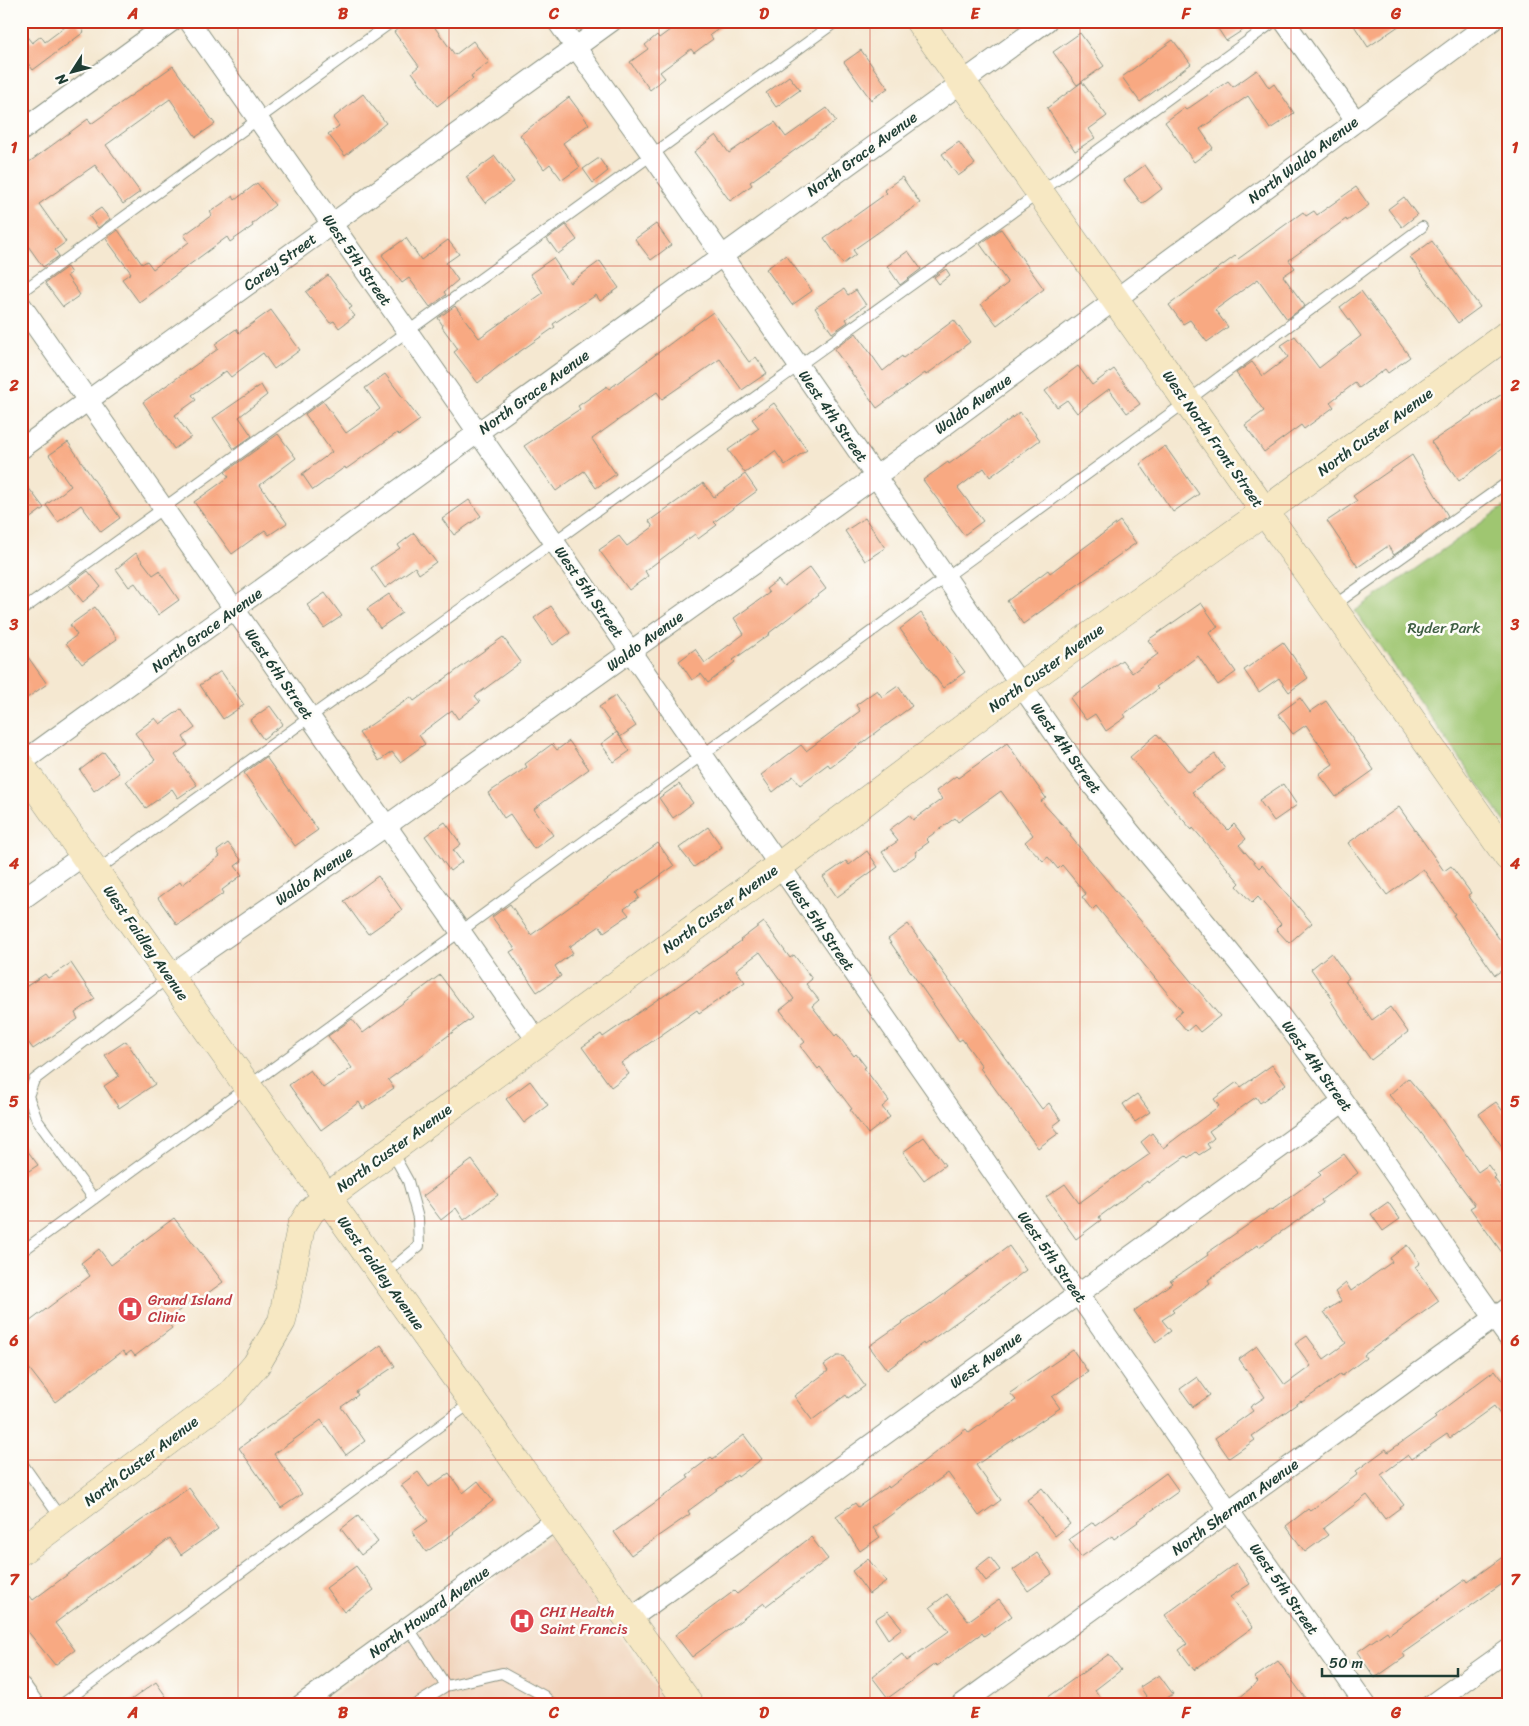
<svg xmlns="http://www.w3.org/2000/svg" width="1529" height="1726" viewBox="0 0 1529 1726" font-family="Sriracha,sans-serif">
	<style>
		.built { fill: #f1d5bd }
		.green { fill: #9fc671; stroke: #5f8252 }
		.building { fill: #f8a982 }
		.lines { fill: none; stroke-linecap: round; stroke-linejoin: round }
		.lane-casing { stroke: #8a9282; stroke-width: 12 }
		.street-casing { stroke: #8a9282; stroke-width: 22 }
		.secondary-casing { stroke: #8a9282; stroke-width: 29 }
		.lane { stroke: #fff; stroke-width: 10 }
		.street { stroke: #fff; stroke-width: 20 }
		.secondary { stroke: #f7e8c3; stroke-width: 28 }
		.grid { fill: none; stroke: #c8321e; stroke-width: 1; stroke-opacity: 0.55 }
		.labels { text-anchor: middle; stroke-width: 5; stroke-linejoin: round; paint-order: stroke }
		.street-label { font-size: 15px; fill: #1f3d34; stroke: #fdfcf7 }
		.park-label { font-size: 15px; fill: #3f5f43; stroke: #fdfcf7 }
		.health-label { font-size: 15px; fill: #be3a42; stroke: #fdfcf7; text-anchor: start }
		.neatline { fill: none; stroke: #c8321e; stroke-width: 2 }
		.grid-label { font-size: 16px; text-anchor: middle; font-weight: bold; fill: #c8321e }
	</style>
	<rect width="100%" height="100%" fill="#fdfcf7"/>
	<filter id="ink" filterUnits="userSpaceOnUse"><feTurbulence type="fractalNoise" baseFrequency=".02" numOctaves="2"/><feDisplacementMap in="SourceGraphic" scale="10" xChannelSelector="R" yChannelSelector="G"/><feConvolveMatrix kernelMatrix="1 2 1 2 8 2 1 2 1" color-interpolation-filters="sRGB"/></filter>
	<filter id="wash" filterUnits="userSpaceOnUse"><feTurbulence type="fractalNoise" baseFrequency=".0096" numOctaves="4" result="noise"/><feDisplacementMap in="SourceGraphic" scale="20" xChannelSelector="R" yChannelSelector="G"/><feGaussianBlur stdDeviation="1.12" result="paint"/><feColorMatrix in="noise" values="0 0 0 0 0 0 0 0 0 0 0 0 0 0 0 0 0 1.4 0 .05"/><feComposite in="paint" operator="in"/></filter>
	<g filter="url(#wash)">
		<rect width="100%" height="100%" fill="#f5e8d1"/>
		<path class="built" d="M551,1537L667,1705H320Z"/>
		<path class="green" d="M1508,504V826L1355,611Z"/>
		<g id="blocks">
			<path class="building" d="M73,21H76L84,32L33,70L21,54V29L32,43L41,36L45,42Z
				M408,21H430L455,55L473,41L489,62L471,76L473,79L437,106L412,72L419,66L394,32Z
				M682,21H730L710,35L713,39L694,53L691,49L660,72L665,78L650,90L630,62L648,49L645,45L657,35L659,38Z
				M1213,21H1257L1226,41Z
				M1351,21H1406L1368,47Z
				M1080,33L1104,66L1077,85L1053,52Z
				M1173,40L1191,64L1140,102L1122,77Z
				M861,50L888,88L871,100L844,62Z
				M173,66L215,124L196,137L170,99L106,145L140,192L123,204L95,165L39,204L66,242L55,250L59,256L43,267L21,236V168L88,119L91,124Z
				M1257,70L1269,88L1274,84L1294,113L1270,129L1248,96L1200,129L1213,148L1194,162L1165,122L1184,108L1186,110L1228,81L1233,87Z
				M789,76L800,90L776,107L766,93Z
				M1082,82L1107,116L1089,129L1095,138L1075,151L1047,108Z
				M363,94L386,123L345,156L328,134L339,126L333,118Z
				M569,97L589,124L563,143L580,167L562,180L550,164L544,169L520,135Z
				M827,108L836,121L750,182L752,185L730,201L694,152L716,135L729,153L775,122L786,137Z
				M959,142L975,164L958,176L942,154Z
				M495,156L514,182L485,203L466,177Z
				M599,158L608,171L593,183L583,169Z
				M1145,165L1162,189L1142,204L1124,180Z
				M902,177L920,203L853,250L856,254L843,264L824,238L887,193L884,190Z
				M257,183L275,205L252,224L253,226L230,242L227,237L139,302L122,279L131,273L106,239L118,230L142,264L147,261L153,269L189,242L184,235L212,215L210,212L233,196L235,200Z
				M1356,187L1369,205L1347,221L1346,219L1289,260L1295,268L1283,276L1305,306L1287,319L1258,279L1215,310L1228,327L1207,342L1190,320L1183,324L1169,305L1235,256L1238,259L1303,212L1306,216L1314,211L1317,215Z
				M1404,197L1417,215L1402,227L1388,209Z
				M101,208L110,219L98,228L89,216Z
				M656,224L671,245L651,260L635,239Z
				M566,225L577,240L558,254L547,239Z
				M1001,229L1044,289L997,325L981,304L1008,283L980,244Z
				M406,238L421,260L448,240L459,254L446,263L458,280L444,292L446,295L430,307L409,278L402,283L382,255Z
				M1432,241L1480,307L1458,323L1410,257Z
				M908,251L921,269L900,285L887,266Z
				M786,255L812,291L792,305L766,269Z
				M553,258L570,283L600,261L619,288L600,301L596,295L553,324L555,327L499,366L478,383L454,352L458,349L442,327L443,326L438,318L455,306L479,338L543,293L530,274Z
				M67,267L71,273L67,276L80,295L63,307L45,283Z
				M946,269L950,275L939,284L934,277Z
				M328,275L352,307L349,309L355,316L339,328L334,321L330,323L306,292Z
				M844,289L848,295L856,290L866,305L846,319L848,322L832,333L815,308Z
				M1361,291L1410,357L1388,373L1385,369L1359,388L1355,383L1330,402L1334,407L1304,429L1301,425L1264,452L1245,425L1264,411L1236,373L1252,362L1263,376L1288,357L1280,346L1295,336L1319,368L1361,336L1340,307Z
				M271,310L300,350L274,369L263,353L231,377L226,371L192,395L196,400L175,415L191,437L174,449L143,402L218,349L215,344L236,329L239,333Z
				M713,312L749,362L756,357L767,373L742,390L720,359L662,399L657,392L592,439L616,474L596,488L584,471L556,491L524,446L580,409L578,406L607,386L609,389Z
				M954,320L970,342L926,375L925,373L877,408L834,349L856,333L883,371L902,356L903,358Z
				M1078,366L1092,385L1114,369L1140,404L1127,413L1109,389L1077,413L1067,400L1057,407L1045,391Z
				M385,374L420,420L399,435L397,433L346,469L345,467L313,490L302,474L332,452L305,414L323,401L346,433L380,409L365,388Z
				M261,385L267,395L239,417L252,436L234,449L213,418Z
				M1508,390V444L1459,481L1431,442Z
				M774,403L807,450L785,465L775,451L745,473L728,450L759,428L752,419Z
				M1020,412L1040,440L990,477L984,468L958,488L983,521L964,535L923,480L948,462L949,464Z
				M278,434L296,458L260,485L287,523L269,535L265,530L232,554L194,502L229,477L225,472Z
				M68,442L120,518L101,532L81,505L58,522L46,505L71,486L49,455Z
				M1165,446L1199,494L1173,512L1140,464Z
				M1412,455L1448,516L1394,555L1388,546L1358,567L1327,521L1357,501L1353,496Z
				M745,474L757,491L714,522L717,525L698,539L695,534L645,571L648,576L629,590L599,550L619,536L627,546L653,527L649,521L703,483L714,497Z
				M21,478L44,508L21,525Z
				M469,500L481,516L454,535L442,519Z
				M865,518L885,548L865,561L845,531Z
				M1120,521L1136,543L1023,624L1007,601L1048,570L1050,573Z
				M414,533L436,562L419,574L415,567L385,588L371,568L400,548L398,545Z
				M136,553L153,575L159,571L179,600L158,615L135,583L129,587L116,569Z
				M810,567L826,589L769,633L770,634L733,660L735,662L708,683L701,674L692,680L679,661L695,649L705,663L744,634L734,618L769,593L766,589L778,580L784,587Z
				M88,571L101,587L83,602L69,585Z
				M325,593L342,616L324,628L307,605Z
				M389,594L402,613L380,628L367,609Z
				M1201,603L1218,627L1209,633L1236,672L1218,685L1198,656L1156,687L1158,689L1124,714L1126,717L1106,731L1095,714L1086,720L1070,698L1122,660L1132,673L1158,654L1148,640Z
				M551,606L570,633L553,645L534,618Z
				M95,607L117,639L82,664L66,643L77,635L70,625Z
				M921,613L965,672L943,688L900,629Z
				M503,637L521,662L475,696L480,702L458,719L452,710L419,735L425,744L400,762L392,752L379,761L359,733L411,697L414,701Z
				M1283,642L1308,678L1289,692L1279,678L1259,692L1244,670Z
				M21,647L47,684L27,698L21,690Z
				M221,671L244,705L223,719L200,685Z
				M898,686L912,706L830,767L828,764L800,785L793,776L773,792L761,775L801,745L806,751L860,711L856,705L877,690L882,697Z
				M615,696L636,726L620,737L599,707Z
				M1300,698L1310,712L1326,701L1374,770L1336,797L1319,774L1333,764L1306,725L1293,734L1278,714Z
				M270,706L283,724L263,739L250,720Z
				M181,709L195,728L183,737L188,745L175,755L197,785L178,798L172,789L146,808L126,781L155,760L135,733L155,718L160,724Z
				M617,732L630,751L614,762L601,744Z
				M1157,734L1189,772L1215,754L1225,769L1192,792L1228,830L1234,824L1246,839L1239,845L1259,868L1262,865L1312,923L1289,943L1276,929L1281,924L1258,897L1252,903L1237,886L1240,883L1193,828L1192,830L1161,795L1130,757Z
				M569,741L589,769L534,809L553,835L534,849L510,814L504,818L488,793L527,767L525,764L552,744L557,750Z
				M1007,743L1046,798L1041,801L1071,834L1070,836L1220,1016L1200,1032L1194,1025L1187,1031L1175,1017L1182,1011L1096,906L1092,910L1082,897L1086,894L1062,865L1058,869L1048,857L1043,861L1025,842L1033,835L1001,791L958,822L955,818L926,839L929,842L915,852L917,855L895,871L882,852L898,841L889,830L909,815L913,820L942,799L936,791L956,776L958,778Z
				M104,752L119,773L94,791L80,770Z
				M266,757L318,830L295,846L244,773Z
				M679,784L693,803L673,818L659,798Z
				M1283,784L1297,805L1274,821L1259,800Z
				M1399,807L1444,871L1451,866L1471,893L1468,895L1508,951V966L1495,975L1453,915L1455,914L1423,869L1387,895L1348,843Z
				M445,822L461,844L453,850L462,862L450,871L425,836Z
				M708,827L722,847L694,867L679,848Z
				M228,843L242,861L235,866L242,875L222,890L224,893L177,925L158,898L180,882L182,885L220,856L217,851Z
				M658,843L674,866L636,893L639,898L624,909L629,915L604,932L600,926L569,947L573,953L555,966L561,976L537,992L510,952L515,949L492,917L510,904L531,935Z
				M867,851L878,867L837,897L823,877L846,861L849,865Z
				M378,876L402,910L368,934L344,901Z
				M764,922L790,958L794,955L812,979L806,984L819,1000L812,1006L835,1036L837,1034L854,1056L856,1054L866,1067L864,1068L889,1101L882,1107L890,1117L868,1134L850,1110L852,1109L820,1067L818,1069L800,1046L805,1042L780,1010L794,999L760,952L736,970L745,982L699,1013L697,1010L621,1063L629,1074L611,1087L582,1047L601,1034L603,1037L661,997V998L741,941L740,940Z
				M908,924L1042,1109L1049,1103L1061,1120L1053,1126L1059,1133L1038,1148L980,1068L982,1066L962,1039L959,1041L888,939Z
				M1331,953L1349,978L1345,981L1372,1020L1390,1007L1408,1032L1371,1060L1353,1035L1331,1001L1333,1000L1311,969Z
				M71,963L95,999L75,1013L78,1019L33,1049L21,1032V990L45,974L48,978Z
				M440,975L472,1018L388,1080L394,1088L363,1109L359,1102L321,1130L289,1085L310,1070L323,1088L352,1068L328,1036L352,1019L363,1033Z
				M126,1041L155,1084L119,1108L104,1086L119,1076L105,1055Z
				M1272,1065L1286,1084L1260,1103L1256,1097L1209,1131L1214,1138L1207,1144L1210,1148L1199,1155L1196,1152L1188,1158L1186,1156L1148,1183L1147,1181L1099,1217L1101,1220L1076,1239L1046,1197L1065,1184L1079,1203L1123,1171L1124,1172L1150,1154L1141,1142L1152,1133L1163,1148L1219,1106L1214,1099L1237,1082L1241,1087Z
				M1408,1078L1435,1110L1478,1172L1488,1165L1496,1176L1494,1178L1508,1197V1261L1470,1208L1475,1205L1419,1130L1389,1095Z
				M530,1081L548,1105L524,1123L506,1099Z
				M1137,1094L1150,1112L1135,1122L1123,1104Z
				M1496,1102L1508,1118V1155L1479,1114Z
				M924,1137L945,1165L924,1180L903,1152Z
				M21,1142L38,1165L21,1176Z
				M1344,1154L1358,1173L1321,1200L1323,1203L1259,1247L1258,1245L1208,1280L1210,1283L1172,1310L1174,1312L1162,1320L1171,1331L1156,1342L1134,1311L1172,1283L1170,1281L1208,1255L1207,1253L1271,1209L1272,1210L1321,1175L1318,1172Z
				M472,1160L498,1195L464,1220L456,1208L441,1220L423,1196Z
				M1388,1202L1400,1219L1383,1231L1371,1214Z
				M174,1218L223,1282L193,1304L191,1302L166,1320L172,1328L135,1356L131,1351L126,1355L123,1351L55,1402L21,1358V1328L90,1276L81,1263L99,1249L111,1265Z
				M1407,1245L1420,1263L1415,1267L1439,1301L1364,1355L1366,1358L1342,1376L1341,1374L1302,1402L1301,1401L1252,1436L1255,1440L1229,1458L1215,1438L1253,1411L1250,1407L1265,1397L1239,1359L1257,1346L1285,1385L1311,1366L1295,1344L1307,1336L1324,1359L1346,1343L1324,1312L1341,1301L1335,1292L1346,1283L1351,1291L1392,1262L1390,1258Z
				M1009,1246L1026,1270L965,1316L924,1345L923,1343L887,1370L869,1346L931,1303V1304Z
				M381,1345L395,1366L356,1392L358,1395L341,1407L365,1441L346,1455L321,1420L274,1454L302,1494L281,1508L239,1448Z
				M1073,1350L1088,1372L1052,1397L1060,1408L976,1465L1001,1500L979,1516L948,1473L873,1528L880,1537L860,1551L836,1516L855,1503L858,1507L888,1486L889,1488L966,1429L969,1433L1016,1400L1010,1393Z
				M837,1356H843L865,1386L848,1398L846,1395L812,1420L794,1396L828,1371L824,1365Z
				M1495,1370L1508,1387V1426L1494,1406L1450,1438L1447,1434L1411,1459L1408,1455L1381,1475L1404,1505L1385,1519L1367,1495L1323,1529L1328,1535L1305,1552L1286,1526L1308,1509L1310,1511L1358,1474L1356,1471L1386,1449L1388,1452L1436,1418L1434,1416Z
				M1197,1377L1210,1395L1193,1407L1180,1389Z
				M744,1435L762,1459L738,1477L737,1475L688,1511L690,1514L631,1555L614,1532L689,1478L687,1475L711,1457L713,1459Z
				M418,1472L429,1487L449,1473L463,1493L478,1481L493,1501L453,1532L454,1533L426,1552L412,1532L428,1521L401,1485Z
				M1166,1473L1179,1491L1137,1521L1138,1522L1114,1539L1112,1536L1081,1557L1069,1539L1093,1522L1095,1525L1144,1491L1143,1490Z
				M189,1488L218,1529L181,1555L170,1538L55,1623L75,1650L55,1665L21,1623V1603L30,1596L33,1600L139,1522Z
				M1042,1488L1070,1524L1055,1536L1027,1500Z
				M358,1516L378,1542L361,1555L341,1529Z
				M811,1537L828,1559L766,1606L764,1603L692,1657L675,1635L734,1591L737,1594Z
				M1037,1553L1052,1574L1028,1591L1013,1570Z
				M1508,1553V1580L1403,1653L1405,1657L1375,1678L1357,1652L1387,1631L1389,1634L1466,1579L1468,1582Z
				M990,1557L1000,1570L986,1581L976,1568Z
				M868,1559L886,1581L869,1594L852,1571Z
				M1236,1563L1250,1584L1230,1597L1253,1627L1194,1670L1179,1650L1187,1644L1165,1615Z
				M356,1566L374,1590L344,1612L326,1588Z
				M947,1594L968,1621L999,1599L1012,1616L984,1636L982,1633L937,1666L935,1664L888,1698L872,1677L902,1654L907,1661L949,1631L930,1607Z
				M888,1611L902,1628L888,1639L875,1619Z
				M1109,1654L1121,1670L1095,1690L1105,1705H1037Z
				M1278,1661L1310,1705H1231L1258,1682L1254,1678Z
				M1159,1675L1173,1694L1157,1705H1152L1140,1687Z
				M156,1682L172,1705H124Z"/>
		</g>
	</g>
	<g filter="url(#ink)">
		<use href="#blocks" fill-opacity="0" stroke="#8a9282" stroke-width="1"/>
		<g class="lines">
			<defs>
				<path id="lane" d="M21,292L393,21
					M1333,606L1508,482
					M21,611L837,21
					M96,871L1039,193L1275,21
					M94,1199L37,1120L28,1096L34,1080L169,977
					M21,1252L1186,402L1422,227
					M384,1275L419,1246L418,1218L408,1181L392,1152
					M21,1462L62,1520
					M408,1627L446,1686
					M61,1705L472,1402
					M415,1705L446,1686L502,1673L544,1696L553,1705"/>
				<path id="street" d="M189,21L408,332L1229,1511L1366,1705
					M557,21L652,155L1075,763C1142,851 1218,933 1285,1022C1363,1124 1433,1233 1508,1337
					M1284,21L1355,120
					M21,131L172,21
					M21,305L538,1042
					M21,449L612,21
					M21,763C365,518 703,266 1047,21
					M21,900L84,855
					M170,976L386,826L875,477L1492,21
					M629,1620L1343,1102
					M21,1687L34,1705
					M301,1705L557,1519
					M961,1705L1508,1308
					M1431,1705L1508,1650"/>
				<path id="secondary" d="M919,21L1508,857
					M21,766L248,1087L690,1705
					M21,1551L231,1394L256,1365L282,1321L301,1227L311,1211L327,1197L779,866L1021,685L1264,512L1508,334"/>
			</defs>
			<use href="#lane" class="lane-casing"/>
			<use href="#street" class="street-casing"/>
			<use href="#secondary" class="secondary-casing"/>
			<use href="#lane" class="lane"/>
			<use href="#street" class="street"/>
			<use href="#secondary" class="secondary"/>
		</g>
	</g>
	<path class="grid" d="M238,21V1705M449,21V1705M659,21V1705M870,21V1705M1080,21V1705M1291,21V1705M21,266H1508M21,505H1508M21,744H1508M21,982H1508M21,1221H1508M21,1460H1508"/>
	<defs>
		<symbol id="hospital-disc" viewBox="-11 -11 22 22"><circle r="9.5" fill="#e0444e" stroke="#fdfcf7"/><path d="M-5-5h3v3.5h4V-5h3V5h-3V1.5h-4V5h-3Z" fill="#fff"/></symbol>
	</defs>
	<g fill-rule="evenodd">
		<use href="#hospital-disc" x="116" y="1295" width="28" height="28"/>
		<use href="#hospital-disc" x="508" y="1607" width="28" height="28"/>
	</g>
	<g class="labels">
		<g class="street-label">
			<text transform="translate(862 154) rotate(-36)" y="5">North Grace Avenue</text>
			<text transform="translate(1303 160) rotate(-37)" y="5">North Waldo Avenue</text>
			<text transform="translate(357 260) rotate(55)" y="5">West 5th Street</text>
			<text transform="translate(280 262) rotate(-36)" y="5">Carey Street</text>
			<text transform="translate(534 392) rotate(-36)" y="5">North Grace Avenue</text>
			<text transform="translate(973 404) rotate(-36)" y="5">Waldo Avenue</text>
			<text transform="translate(833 416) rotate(55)" y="5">West 4th Street</text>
			<text transform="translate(1375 432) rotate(-36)" y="5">North Custer Avenue</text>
			<text transform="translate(1213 439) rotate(55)" y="5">West North Front Street</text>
			<text transform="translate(589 592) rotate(55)" y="5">West 5th Street</text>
			<text transform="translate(207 630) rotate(-36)" y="5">North Grace Avenue</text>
			<text transform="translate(645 641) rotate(-36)" y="5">Waldo Avenue</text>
			<text transform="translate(1046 668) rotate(-36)" y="5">North Custer Avenue</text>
			<text transform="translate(279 674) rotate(55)" y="5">West 6th Street</text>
			<text transform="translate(1066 748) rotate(54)" y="5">West 4th Street</text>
			<text transform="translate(314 876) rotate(-35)" y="5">Waldo Avenue</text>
			<text transform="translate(720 909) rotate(-36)" y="5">North Custer Avenue</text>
			<text transform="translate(820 925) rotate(55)" y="5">West 5th Street</text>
			<text transform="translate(146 943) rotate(55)" y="5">West Faidley Avenue</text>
			<text transform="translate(1317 1066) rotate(54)" y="5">West 4th Street</text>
			<text transform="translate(394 1148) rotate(-36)" y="5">North Custer Avenue</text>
			<text transform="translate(1052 1257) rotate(55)" y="5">West 5th Street</text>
			<text transform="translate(381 1273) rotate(54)" y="5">West Faidley Avenue</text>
			<text transform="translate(986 1360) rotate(-36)" y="5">West Avenue</text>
			<text transform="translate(141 1461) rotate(-37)" y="5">North Custer Avenue</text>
			<text transform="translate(1235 1507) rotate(-36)" y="5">North Sherman Avenue</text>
			<text transform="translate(1284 1589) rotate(55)" y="5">West 5th Street</text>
			<text transform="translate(429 1612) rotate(-36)" y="5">North Howard Avenue</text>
		</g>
		<g class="park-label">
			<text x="1444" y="633">Ryder Park</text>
		</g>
		<g class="health-label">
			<text x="148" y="1305">Grand Island<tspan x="148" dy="17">Clinic</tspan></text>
			<text x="540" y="1617">CHI Health<tspan x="540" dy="17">Saint Francis</tspan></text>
		</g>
	</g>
	<rect width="1529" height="1726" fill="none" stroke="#fdfcf7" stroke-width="55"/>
	<g transform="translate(72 72) rotate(234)" stroke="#fdfcf7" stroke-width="4" paint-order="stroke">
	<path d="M0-4L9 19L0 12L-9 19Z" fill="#1f3d34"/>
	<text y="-8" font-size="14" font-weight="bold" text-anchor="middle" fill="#1f3d34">N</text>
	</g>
	<path d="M1322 1668v8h136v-8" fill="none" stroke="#1f3d34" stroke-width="2.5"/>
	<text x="1329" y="1668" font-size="15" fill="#1f3d34" stroke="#fdfcf7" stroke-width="4" paint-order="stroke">50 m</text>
	<rect x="28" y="28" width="1474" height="1670" class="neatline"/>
	<g class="grid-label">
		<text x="133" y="19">A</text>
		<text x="343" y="19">B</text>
		<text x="554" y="19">C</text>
		<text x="764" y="19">D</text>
		<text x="975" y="19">E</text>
		<text x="1186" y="19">F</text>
		<text x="1396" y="19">G</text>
		<text x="14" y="153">1</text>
		<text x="1515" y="153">1</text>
		<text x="14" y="391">2</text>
		<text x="1515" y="391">2</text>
		<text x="14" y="630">3</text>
		<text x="1515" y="630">3</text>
		<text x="14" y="869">4</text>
		<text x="1515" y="869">4</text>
		<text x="14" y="1107">5</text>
		<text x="1515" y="1107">5</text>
		<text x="14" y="1346">6</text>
		<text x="1515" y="1346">6</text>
		<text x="14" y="1585">7</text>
		<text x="1515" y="1585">7</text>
		<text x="133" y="1718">A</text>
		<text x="343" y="1718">B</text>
		<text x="554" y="1718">C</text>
		<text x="764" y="1718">D</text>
		<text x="975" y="1718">E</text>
		<text x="1186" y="1718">F</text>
		<text x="1396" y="1718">G</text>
	</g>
</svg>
